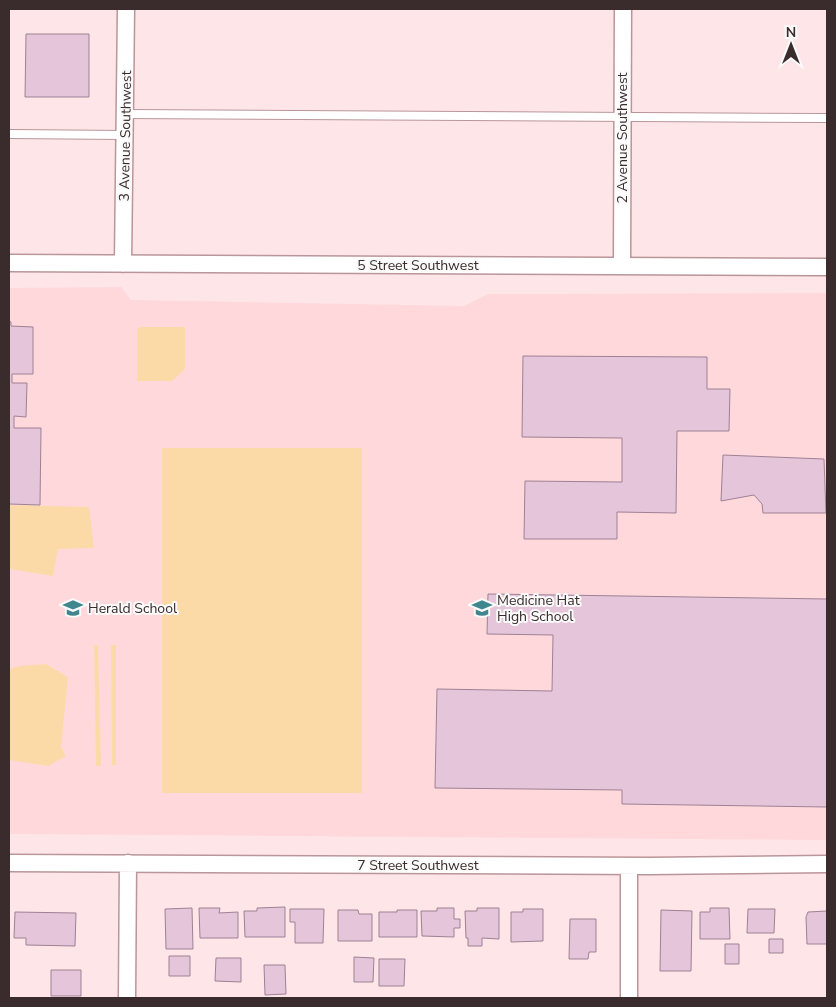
<svg xmlns="http://www.w3.org/2000/svg" width="836" height="1007" viewBox="0 0 836 1007" font-family="'Nunito Sans',sans-serif">
	<style>
		.built { fill: #ffd8dc }
		.green { fill: #fcdaa8 }
		.building { fill: #e4c5d9; stroke: #9e8194 }
		.lines { fill: none; stroke-linecap: round; stroke-linejoin: round }
		.service-casing { stroke: #ba9599; stroke-width: 10 }
		.minor-casing { stroke: #ba9599; stroke-width: 19 }
		.service { stroke: #fff; stroke-width: 8 }
		.minor { stroke: #fff; stroke-width: 16 }
		.labels { text-anchor: middle; stroke-width: 4; stroke-linejoin: round; paint-order: stroke }
		.street-label { font-size: 14px; fill: #3a2b2d; stroke: #fafafa }
		.poi-label { font-size: 14px; fill: #3a2b2d; stroke: #fafafa; text-anchor: start }
	</style>
	<rect width="100%" height="100%" fill="#fee6e8"/>
	<path class="built" d="M121,287L131,300H137L464,306L488,294L827,293V840L9,834V288Z"/>
	<path class="green" d="M140,327H185V369L172,381H137V329Z
		M162,448H362V793H162Z
		M9,505L89,507L94,548L58,549L53,576L9,569Z
		M94,645H98L101,766H96Z
		M111,645H116V765H112Z
		M46,664L68,677L61,747L66,756L48,766L9,760V669L20,666Z"/>
	<path class="building" d="M26,34H89V97H25Z
		M9,321L11,322V326L33,327V374H12V383H27L26,417L14,416V428H41L40,505L9,504Z
		M523,356L707,357V389H730L729,431H677L676,513L617,512V539H524L525,481L622,482V438L522,437Z
		M723,455L824,459L826,513H763L762,504L754,495L721,501Z
		M488,594L827,599V807L622,804V790L435,788L437,689L552,691L553,635L487,634Z
		M285,907V937H245L244,911H257V908Z
		M192,908L193,949H166L165,909Z
		M199,908H220L219,913L238,912V938H200Z
		M437,908H454V919H460V928H454V937L422,936L421,911H437Z
		M477,908H499V939L482,938V946H468V938H466L465,911H477Z
		M710,908H729L730,939H700V912H710Z
		M290,909H324L323,943H295V922H290Z
		M523,909H543V941L511,942V912H523Z
		M748,909H775L774,933H747Z
		M338,910H358L359,914H372V941H338Z
		M397,910H417V937H379V912H397Z
		M661,910L692,911L691,971H660Z
		M827,911V944H807L806,917L808,912Z
		M15,912L76,913L75,946L26,945V938H14Z
		M570,919H596V952H589L588,959H569Z
		M769,939H783V953H769Z
		M725,944H739V964H725Z
		M169,956H190V976H169Z
		M354,957L374,958L373,982H354Z
		M216,958H241V982L215,981Z
		M379,959H405L404,986H379Z
		M264,965H285L286,994L265,995Z
		M51,970H81V996H51Z"/>
	<g class="lines">
		<defs>
			<path id="service" d="M124,114L827,118
				M9,134L124,135"/>
			<path id="minor" d="M9,263L827,267
				M123,264L126,9
				M622,266L623,9
				M9,863L649,866L827,864
				M629,866V998
				M127,998L128,863"/>
		</defs>
		<use href="#service" class="service-casing"/>
		<use href="#minor" class="minor-casing"/>
		<use href="#service" class="service"/>
		<use href="#minor" class="minor"/>
	</g>
	<defs>
		<symbol id="school-bare" viewBox="-9 -9 18 18"><path d="M0-5L7-2L0 1L-7-2ZM-4 1L0 2.5L4 1V4Q0 6-4 4Z" fill="#3f868f" stroke="#fafafa" stroke-width="2.5" paint-order="stroke"/></symbol>
	</defs>
	<g fill-rule="evenodd">
		<use href="#school-bare" x="59" y="594" width="28" height="28"/>
		<use href="#school-bare" x="468" y="594" width="28" height="28"/>
	</g>
	<g class="labels">
		<g class="street-label">
			<text transform="translate(125 136) rotate(-89)" y="5">3 Avenue Southwest</text>
			<text transform="translate(622 138) rotate(-90)" y="5">2 Avenue Southwest</text>
			<text x="418" y="270">5 Street Southwest</text>
			<text x="418" y="870">7 Street Southwest</text>
		</g>
		<g class="poi-label">
			<text x="497" y="605">Medicine Hat<tspan x="497" dy="16">High School</tspan></text>
			<text x="88" y="613">Herald School</text>
		</g>
	</g>
	<rect width="836" height="1007" fill="none" stroke="#3a2b2d" stroke-width="20"/>
	<g transform="translate(791 45)" stroke="#fafafa" stroke-width="4" paint-order="stroke">
	<path d="M0-4L9 19L0 12L-9 19Z" fill="#3a2b2d"/>
	<text y="-8" font-size="14" font-weight="bold" text-anchor="middle" fill="#3a2b2d">N</text>
	</g>
</svg>
